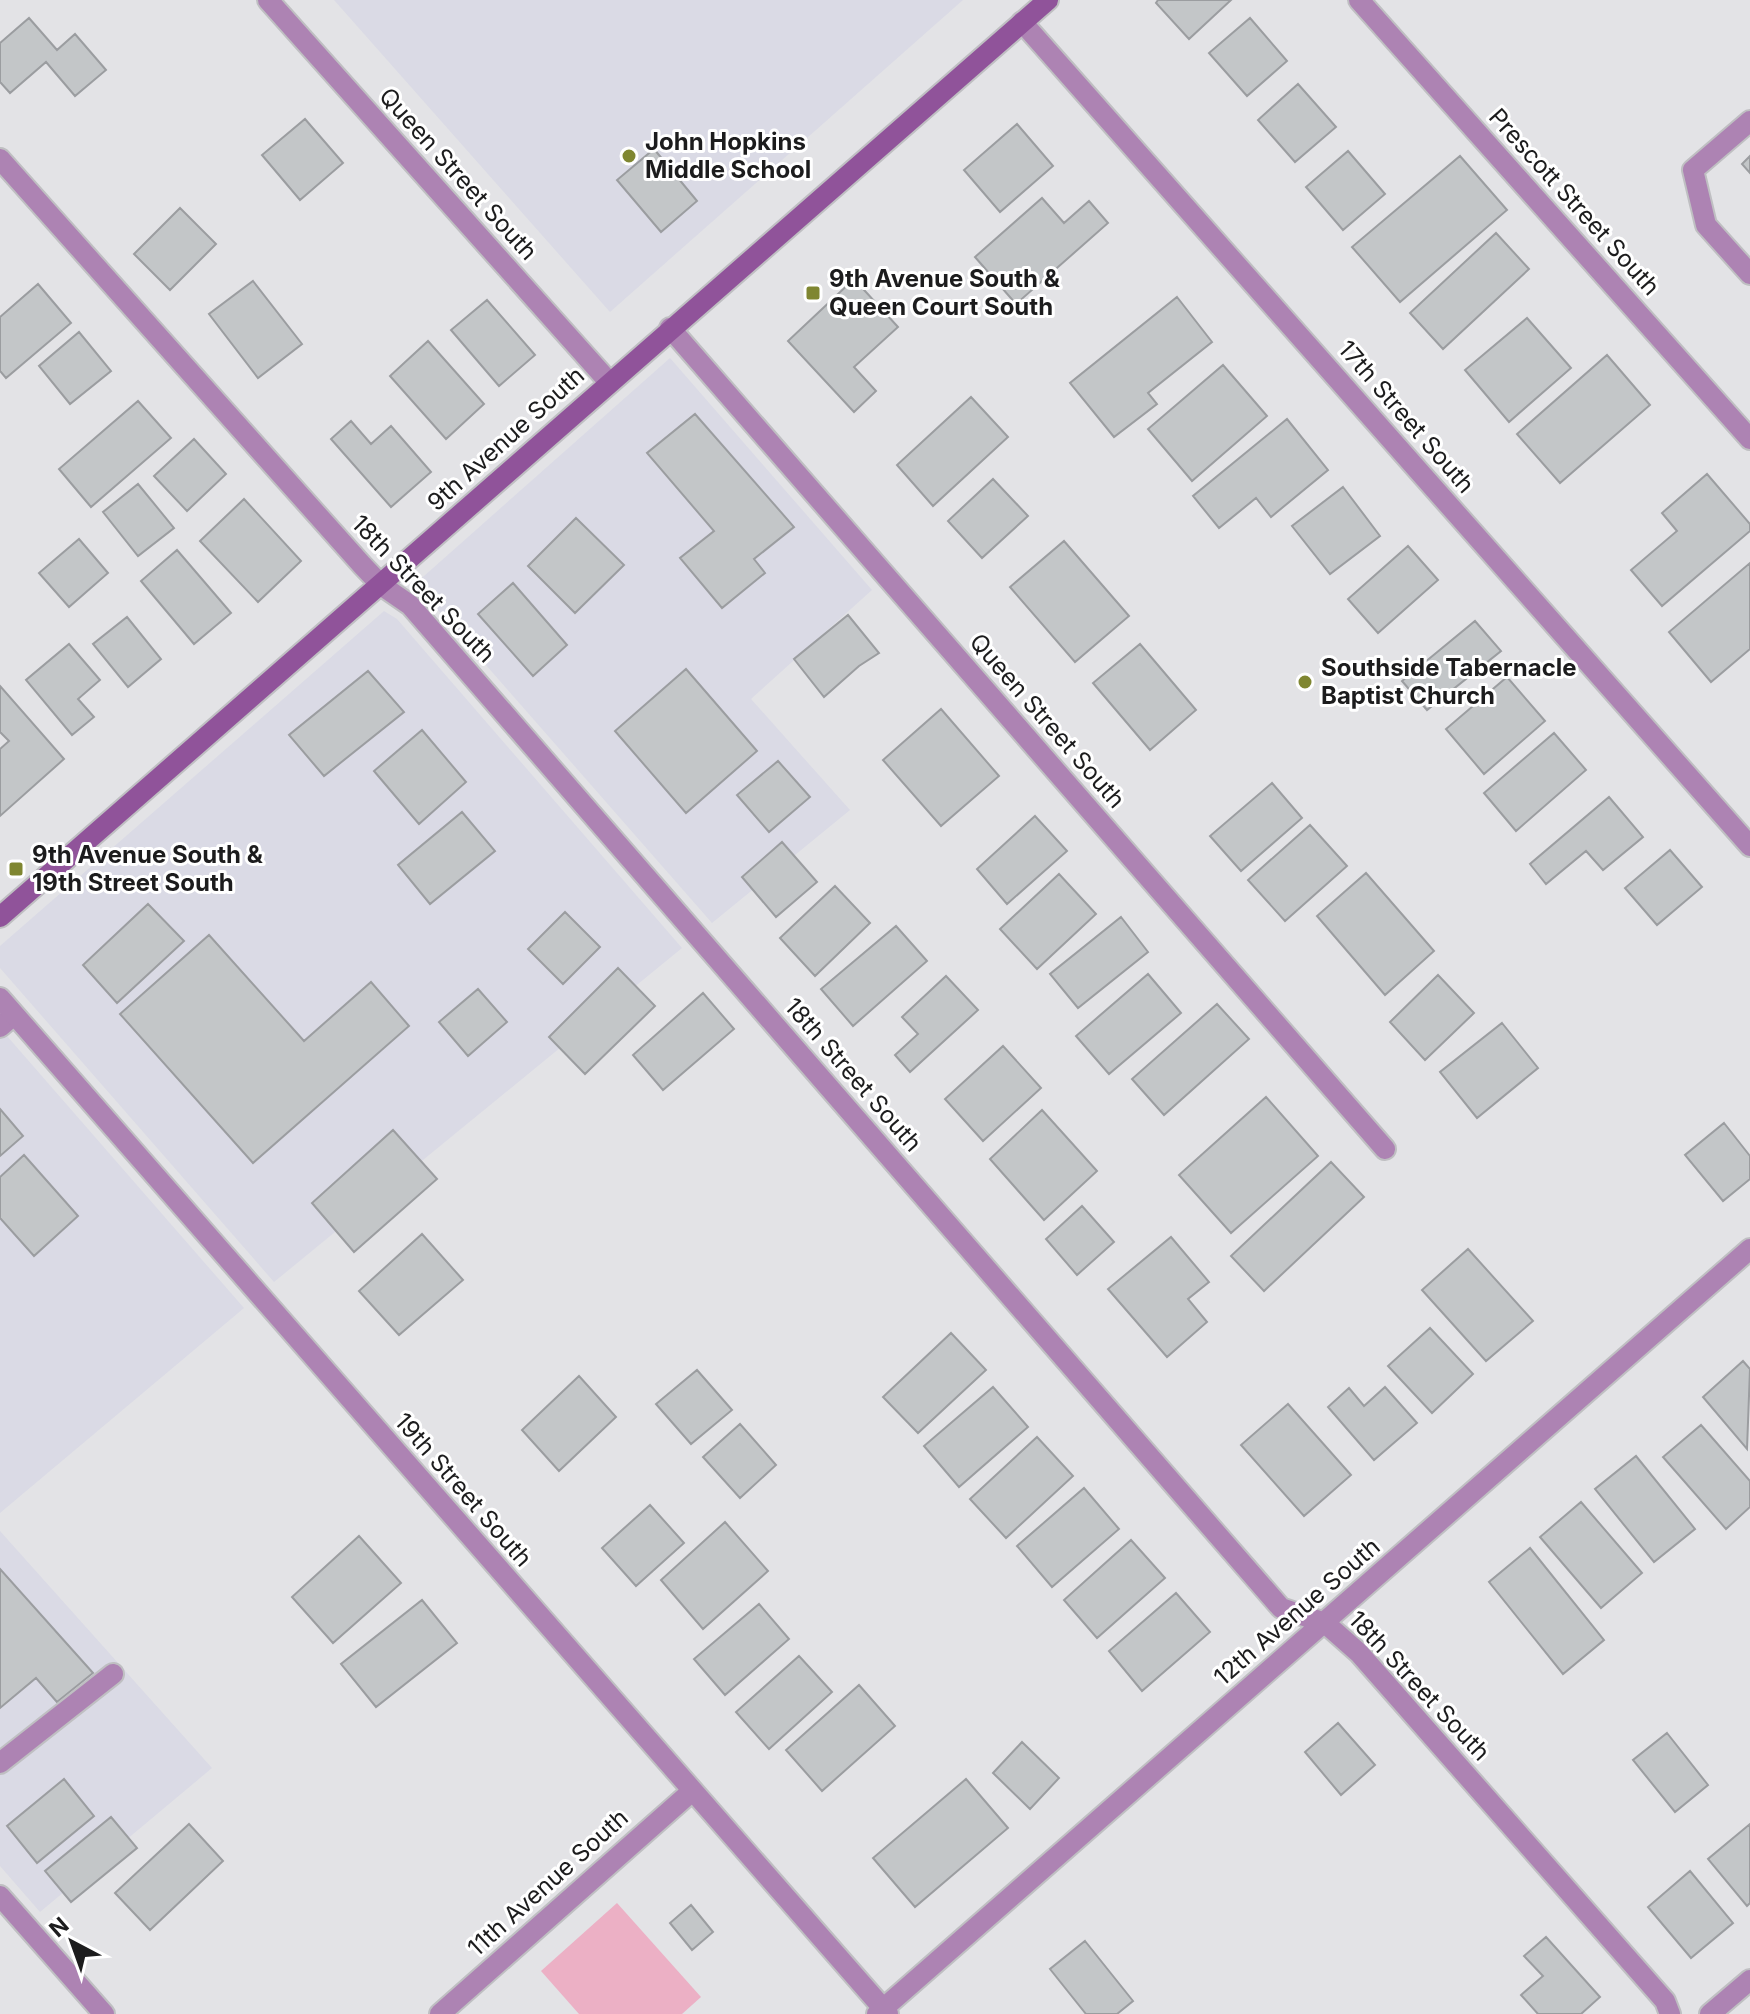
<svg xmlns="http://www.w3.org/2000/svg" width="1750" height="2014" viewBox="0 0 1750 2014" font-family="Inter,sans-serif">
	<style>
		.built { fill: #dadae5 }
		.green { fill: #ecb0c5 }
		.building { fill: #c3c6c8; stroke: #9b9da0; stroke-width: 2 }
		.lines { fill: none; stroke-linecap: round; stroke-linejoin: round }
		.lane-casing { stroke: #bfbfc2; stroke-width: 24 }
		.street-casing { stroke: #bfbfc2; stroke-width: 24 }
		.secondary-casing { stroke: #bfbfc2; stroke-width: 24 }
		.lane { stroke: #ad83b3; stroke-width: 20 }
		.street { stroke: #ad83b3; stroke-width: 20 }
		.secondary { stroke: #90539a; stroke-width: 20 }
		.poi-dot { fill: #7f8631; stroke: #fff; stroke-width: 3 }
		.labels { text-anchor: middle; stroke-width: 6; stroke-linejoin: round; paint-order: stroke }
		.poi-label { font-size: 24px; font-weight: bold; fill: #1c1c1d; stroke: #fff; text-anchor: start }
		.street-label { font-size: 24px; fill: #1c1c1d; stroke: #fff }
	</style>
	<rect width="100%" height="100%" fill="#e3e3e6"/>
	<path class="built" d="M334,0H963L610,312Z
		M670,358L872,590L751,699L850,810L712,923L415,584Z
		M384,611L397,619L682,948L274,1282L0,968V946Z
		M0,1028L244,1308L0,1513Z
		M0,1531L212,1768L40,1912L0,1866Z"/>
	<path class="green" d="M617,1903L701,1997L682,2014H579L541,1971Z"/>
	<path class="building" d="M1158,0H1231L1189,39L1156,3Z
		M29,18L57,50L75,34L106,70L75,96L46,62L10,93L0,82V43Z
		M1250,18L1287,61L1247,96L1209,53Z
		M1298,84L1336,127L1295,162L1258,120Z
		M305,119L343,163L300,200L262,155Z
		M1017,124L1053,166L1000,212L964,170Z
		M654,149L697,201L661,232L617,180Z
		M1348,151L1385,194L1343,230L1306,187Z
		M1460,156L1507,210L1400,302L1352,247Z
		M1750,156V173L1742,164Z
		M1042,198L1064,223L1089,201L1108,223L1016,304L975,257Z
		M180,208L216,244L170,290L134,254Z
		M1496,233L1529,269L1443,349L1410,313Z
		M854,279L898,327L854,367L876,391L854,412L788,341Z
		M253,281L302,344L258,378L209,314Z
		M38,284L71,323L6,378L0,371V317Z
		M1177,297L1212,342L1148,393L1157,404L1114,437L1070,383Z
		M487,300L535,355L499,386L451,330Z
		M1527,318L1571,368L1509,422L1465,370Z
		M79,332L111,371L70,404L39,366Z
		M428,341L484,404L446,439L390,376Z
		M1607,355L1650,405L1560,483L1517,434Z
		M1223,365L1267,416L1192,481L1148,429Z
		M971,397L1008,437L933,506L897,465Z
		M138,401L171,438L91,507L59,469Z
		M695,414L794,527L754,559L765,573L722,608L680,558L714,531L647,453Z
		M1287,419L1328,470L1271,517L1256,498L1219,528L1193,496Z
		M351,421L371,444L391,426L431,472L391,507L331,439Z
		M194,439L226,474L187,511L154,476Z
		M1707,474L1750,524V531L1662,606L1631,570L1677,531L1662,513Z
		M993,479L1028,516L982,558L948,521Z
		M138,484L174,528L138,556L103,512Z
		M1343,487L1380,536L1330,574L1292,526Z
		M244,499L301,561L258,602L200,541Z
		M576,518L624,565L575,613L528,566Z
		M79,539L108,573L69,607L39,573Z
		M1064,541L1129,616L1075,662L1010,587Z
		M1408,546L1438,580L1378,633L1348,599Z
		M177,550L231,613L194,644L141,581Z
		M1750,563V649L1711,682L1669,632Z
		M513,583L567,645L533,676L478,614Z
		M848,615L879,653L859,666L824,697L794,659Z
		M127,617L161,659L128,687L93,644Z
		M1475,621L1501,651L1427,710L1402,681Z
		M69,644L100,680L78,699L94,717L72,735L26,680Z
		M1140,644L1196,710L1150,750L1093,683Z
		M686,669L757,751L686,813L615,731Z
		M368,671L404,712L324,776L289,735Z
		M1507,677L1545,721L1484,774L1446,729Z
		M0,686L64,759L0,816V749L9,741L0,732Z
		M941,709L999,776L941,826L883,760Z
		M422,730L466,782L419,824L374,771Z
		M1554,733L1586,770L1516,831L1484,793Z
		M778,761L810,797L769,832L737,795Z
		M1272,783L1302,818L1241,871L1210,836Z
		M1609,797L1643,837L1603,870L1586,851L1546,884L1530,864Z
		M462,812L495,851L430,904L398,865Z
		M1035,816L1067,851L1007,904L977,869Z
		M1310,825L1347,866L1285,921L1248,880Z
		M782,842L817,882L776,917L742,877Z
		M1670,850L1702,887L1657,925L1625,888Z
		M1366,873L1434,951L1385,995L1317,916Z
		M1059,874L1096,914L1037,969L1000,929Z
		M835,886L870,923L815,976L780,938Z
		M148,904L184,941L117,1003L83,965Z
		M565,912L600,947L563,984L528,949Z
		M1121,917L1148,952L1078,1008L1050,974Z
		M896,926L927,961L853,1026L821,989Z
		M209,935L304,1041L371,982L409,1026L253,1163L120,1014Z
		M618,968L655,1006L585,1074L549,1037Z
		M1148,974L1181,1013L1109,1074L1076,1036Z
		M1438,975L1474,1013L1425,1060L1390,1022Z
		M946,976L978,1010L910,1072L895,1055L918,1034L902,1017Z
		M478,989L507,1022L468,1056L439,1022Z
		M703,993L734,1029L663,1090L633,1055Z
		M1217,1004L1249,1039L1164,1115L1132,1079Z
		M1502,1023L1538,1068L1477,1118L1440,1072Z
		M1003,1046L1041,1088L983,1141L945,1099Z
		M1266,1097L1318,1156L1231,1233L1179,1175Z
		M0,1109L23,1136L0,1156Z
		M1042,1110L1097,1171L1044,1220L990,1159Z
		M1724,1123L1750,1156V1179L1723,1201L1685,1155Z
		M393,1130L437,1179L354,1252L312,1203Z
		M24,1155L78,1216L34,1256L0,1218V1177Z
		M1331,1162L1364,1197L1264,1291L1231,1256Z
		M1082,1206L1114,1242L1077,1275L1046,1239Z
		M422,1234L463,1280L399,1335L359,1291Z
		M1171,1237L1209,1282L1188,1299L1207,1322L1167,1357L1108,1289Z
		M1468,1249L1533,1321L1486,1361L1422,1290Z
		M1430,1328L1473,1374L1432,1413L1388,1366Z
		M951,1333L986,1370L918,1433L883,1397Z
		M1743,1361L1750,1369L1747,1449L1703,1397Z
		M697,1370L732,1410L691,1444L656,1404Z
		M579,1376L616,1417L559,1471L522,1430Z
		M993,1387L1028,1427L959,1487L924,1446Z
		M1385,1387L1417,1423L1374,1460L1328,1407L1349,1388L1364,1406Z
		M1288,1404L1351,1475L1304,1516L1241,1445Z
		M740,1424L776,1465L740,1498L703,1457Z
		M1701,1425L1750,1481V1507L1726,1529L1663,1457Z
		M1037,1437L1073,1476L1006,1538L970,1499Z
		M1636,1456L1695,1529L1654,1562L1595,1489Z
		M1084,1488L1119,1529L1052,1587L1017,1546Z
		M1581,1502L1642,1573L1601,1608L1540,1537Z
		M650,1505L684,1543L636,1586L602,1548Z
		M725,1522L768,1571L703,1629L661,1580Z
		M359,1536L401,1583L333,1643L292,1597Z
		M1131,1540L1165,1578L1097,1638L1064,1600Z
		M1530,1548L1604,1640L1563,1674L1489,1582Z
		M0,1569L93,1673L57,1702L36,1678L0,1708Z
		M1176,1593L1210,1632L1142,1691L1109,1651Z
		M422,1600L457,1643L376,1707L341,1664Z
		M759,1604L789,1639L725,1695L694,1659Z
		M799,1656L832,1692L769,1749L736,1712Z
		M859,1685L895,1726L822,1791L786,1750Z
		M1338,1723L1375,1765L1341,1795L1305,1752Z
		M1667,1733L1708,1785L1675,1812L1633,1760Z
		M1022,1742L1059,1778L1030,1809L993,1773Z
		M64,1779L94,1816L37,1863L7,1826Z
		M966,1779L1008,1828L915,1907L873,1858Z
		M111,1817L137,1848L71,1902L45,1871Z
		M189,1824L223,1861L150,1930L115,1893Z
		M1750,1824V1903L1747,1906L1708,1859Z
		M1690,1871L1733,1923L1691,1958L1648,1907Z
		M691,1905L713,1932L692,1950L670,1923Z
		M1546,1937L1600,1997L1581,2014H1538L1521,1995L1543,1976L1524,1956Z
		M1085,1941L1133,2001L1117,2014H1086L1050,1969Z"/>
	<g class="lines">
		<defs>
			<path id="lane" d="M1750,121L1693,170L1706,225L1750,274
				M0,1027L14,1015
				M0,1763L113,1674"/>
			<path id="street" d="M268,0L609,382
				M1359,0L1750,439
				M1022,22L1750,846
				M0,159L362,565L381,585L410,605L1281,1608L1325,1623L1359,1653L1665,2001L1670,2014
				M670,328L1385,1149
				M0,998L888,2014
				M0,1896L104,2014
				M440,2014L691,1792
				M877,2014L1750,1249
				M1710,2014L1750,1980"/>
			<path id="secondary" d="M0,917L1048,0"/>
		</defs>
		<use href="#lane" class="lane-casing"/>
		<use href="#street" class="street-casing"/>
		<use href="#secondary" class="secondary-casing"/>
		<use href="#lane" class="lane"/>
		<use href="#street" class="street"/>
		<use href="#secondary" class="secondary"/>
	</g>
	<g class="poi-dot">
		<circle cx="629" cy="156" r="8"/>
		<rect x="805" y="285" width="16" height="16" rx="4"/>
		<circle cx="1305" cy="682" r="8"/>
		<rect x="8" y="861" width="16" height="16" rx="4"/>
	</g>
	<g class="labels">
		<g class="poi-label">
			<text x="645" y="150">John Hopkins<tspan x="645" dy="28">Middle School</tspan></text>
			<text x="829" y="287">9th Avenue South &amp;<tspan x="829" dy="28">Queen Court South</tspan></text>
			<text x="1321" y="676">Southside Tabernacle<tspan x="1321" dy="28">Baptist Church</tspan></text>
			<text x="32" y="863">9th Avenue South &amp;<tspan x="32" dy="28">19th Street South</tspan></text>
		</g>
		<g class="street-label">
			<text transform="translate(458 174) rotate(48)" y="8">Queen Street South</text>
			<text transform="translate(1574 202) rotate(48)" y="8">Prescott Street South</text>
			<text transform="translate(1406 417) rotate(49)" y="8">17th Street South</text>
			<text transform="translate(506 439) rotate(-42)" y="8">9th Avenue South</text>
			<text transform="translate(423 589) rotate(46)" y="8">18th Street South</text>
			<text transform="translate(1047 721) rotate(49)" y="8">Queen Street South</text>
			<text transform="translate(853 1075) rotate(49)" y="8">18th Street South</text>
			<text transform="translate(463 1490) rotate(49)" y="8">19th Street South</text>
			<text transform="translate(1297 1612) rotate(-41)" y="8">12th Avenue South</text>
			<text transform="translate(1419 1686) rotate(47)" y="8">18th Street South</text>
			<text transform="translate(548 1883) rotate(-42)" y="8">11th Avenue South</text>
		</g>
	</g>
	<g transform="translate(72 1942) rotate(319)" stroke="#ffffff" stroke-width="6" paint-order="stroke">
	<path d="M0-6L14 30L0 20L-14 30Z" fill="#1c1c1d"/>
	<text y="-12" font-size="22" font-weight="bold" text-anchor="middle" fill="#1c1c1d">N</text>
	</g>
</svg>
